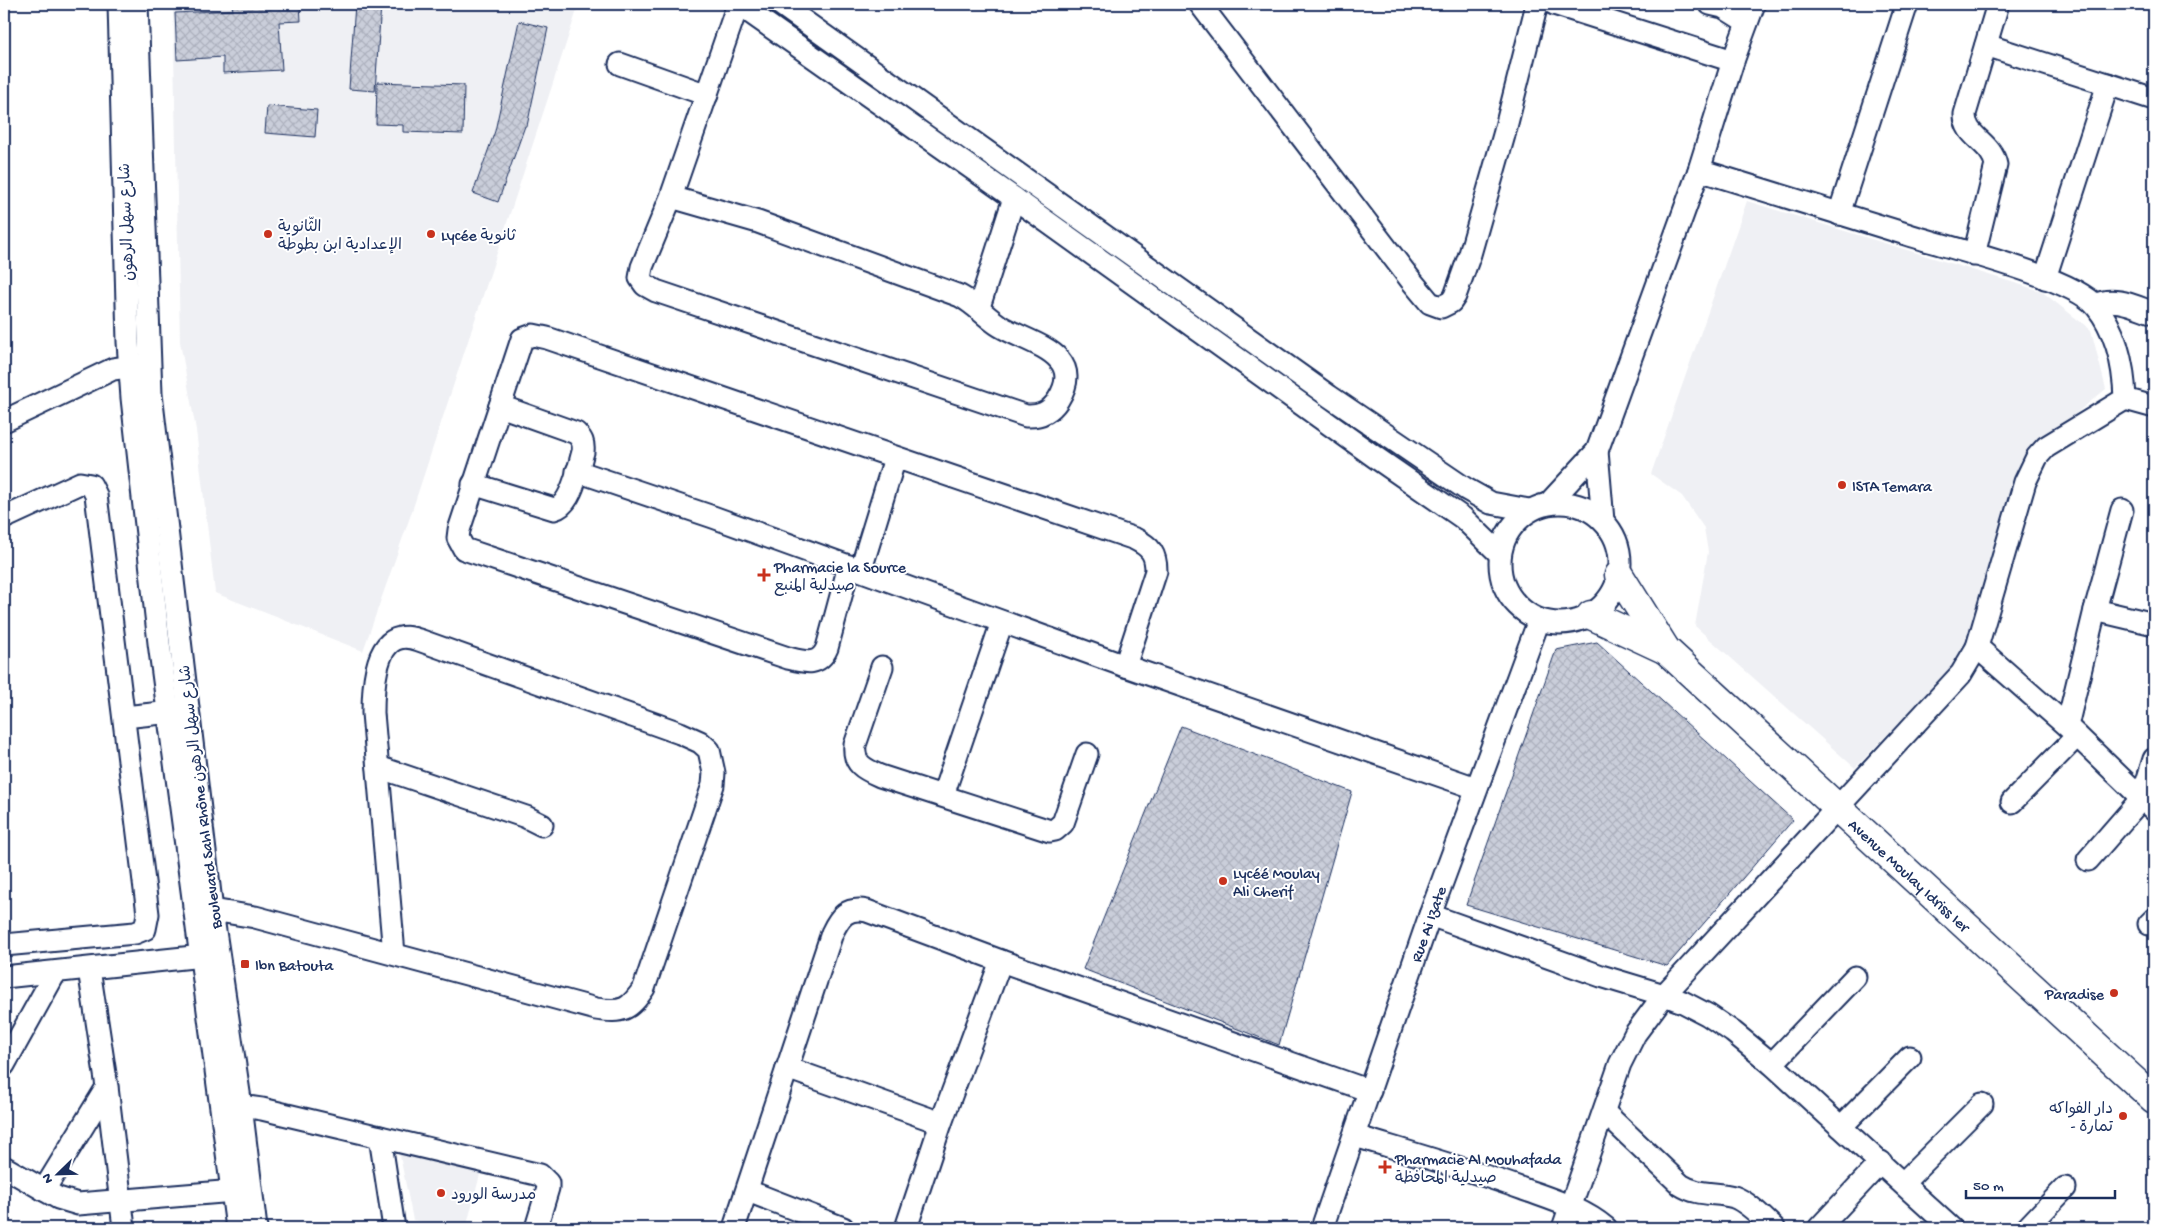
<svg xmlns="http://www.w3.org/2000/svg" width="2158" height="1232" viewBox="0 0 2158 1232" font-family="'Gochi Hand','Playpen Sans Arabic',sans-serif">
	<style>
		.built { fill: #eff0f4 }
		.building { fill: url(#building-cross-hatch); stroke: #1b2f5e }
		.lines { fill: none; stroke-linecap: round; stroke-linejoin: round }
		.minor-casing { stroke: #1b2f5e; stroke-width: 25 }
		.major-casing { stroke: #1b2f5e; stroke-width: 31 }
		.minor { stroke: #fff; stroke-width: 21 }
		.major { stroke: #fff; stroke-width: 28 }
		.poi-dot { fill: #c8321e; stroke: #fff; stroke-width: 2 }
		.labels { text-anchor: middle; stroke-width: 4; stroke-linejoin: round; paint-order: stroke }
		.street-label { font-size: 16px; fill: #1b2f5e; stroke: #fff }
		.poi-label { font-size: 16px; fill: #1b2f5e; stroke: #fff; text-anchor: start }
	</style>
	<defs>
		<pattern id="building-cross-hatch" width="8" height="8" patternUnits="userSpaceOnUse" patternTransform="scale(1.25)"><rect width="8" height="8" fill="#caceda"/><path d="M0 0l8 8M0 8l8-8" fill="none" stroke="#adb1be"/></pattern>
	</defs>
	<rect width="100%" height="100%" fill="#fff"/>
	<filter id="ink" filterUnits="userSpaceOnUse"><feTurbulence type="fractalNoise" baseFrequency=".02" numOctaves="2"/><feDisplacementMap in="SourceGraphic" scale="10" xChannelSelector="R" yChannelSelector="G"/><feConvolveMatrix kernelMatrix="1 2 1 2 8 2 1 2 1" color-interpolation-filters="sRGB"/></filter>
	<g filter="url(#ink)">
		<path class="built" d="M173,4H579L410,517L363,651L215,593L196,430L180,342Z
			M1747,201L2041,291L2091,330L2106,389L2027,453L1965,653L1855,768L1695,626L1708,552L1704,528L1682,496L1651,474Z
			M399,1151L482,1167L466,1228H455L413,1220Z"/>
		<path class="building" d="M268,4H300L301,21L279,22L282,70L223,73V57L177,60L175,13L233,10L232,6Z
			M355,4H381L375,91L349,89Z
			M519,21L548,28L527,126H525L498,202L473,193L495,131Z
			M377,82L464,85L463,134L403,132V125L376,124Z
			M267,106L317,110L315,137L265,133Z
			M1597,642L1793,820L1667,966L1466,905L1556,650Z
			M1181,726L1352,792L1279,1045L1083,969Z"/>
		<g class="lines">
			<defs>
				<g id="minor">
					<path d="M119,4L128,342L132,398L159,643L237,1228"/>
					<path d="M137,4L151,394L212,911L241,1106L256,1228"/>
					<path d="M738,4L1014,198L1375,457L1463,518L1500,554"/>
					<path d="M780,4L1329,396L1466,489L1491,503L1529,510"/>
					<path d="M1200,4L1410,279L1430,303L1441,307L1451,302L1455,296L1470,254L1504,135L1537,4"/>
					<path d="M1554,4L1733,61"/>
					<path d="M1710,4L1723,7L1747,22"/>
					<path d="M1986,45L2154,99"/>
					<path d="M620,64L707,95"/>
					<path d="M671,197L758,222L960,296C975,304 986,317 1000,326C1029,344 1087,353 1058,400C1050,412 1040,417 1026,416L656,291L645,285L640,278L642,267L671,197L738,4"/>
					<path d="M1839,214L1907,4"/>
					<path d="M1974,255L1996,165C1992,142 1964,137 1965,114L1998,4"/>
					<path d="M2045,278L2108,84"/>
					<path d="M2095,305C2114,295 2136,307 2154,313"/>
					<path d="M979,307L1014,198"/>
					<path d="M2125,399L2154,407"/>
					<path d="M4,421L113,369L142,365"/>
					<path d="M1597,451L1603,521"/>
					<path d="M577,471L713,517L1125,666L1476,788"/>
					<path d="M473,484L554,509C572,505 578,468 583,452C584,443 582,439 576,433L500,406"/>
					<path d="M1549,503L1597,451L1699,170L1733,61L1754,4"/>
					<circle cx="1560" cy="563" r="60"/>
					<path d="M4,518L80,483L91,485L96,495L148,914L145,929L135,933L4,945"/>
					<path d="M849,566L827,648C819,667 804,662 788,658L464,549L458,538L459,530L522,339L533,335L547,338L1135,539C1151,547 1156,554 1156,571L1125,666"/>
					<path d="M861,569L895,458"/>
					<path d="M2095,610L2122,510"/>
					<path d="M1977,647L2067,726L2154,810"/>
					<path d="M882,667L855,745C853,764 864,769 880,776L1050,831L1055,830L1063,823L1087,754"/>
					<path d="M124,717L181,711"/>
					<path d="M2067,726L2095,610L2154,624"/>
					<path d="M378,767L526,817L542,825"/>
					<path d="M943,795L1002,622"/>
					<path d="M2012,802L2077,736"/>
					<path d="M2088,860L2142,798L2154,759"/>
					<path d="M194,907L255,917L596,1009C623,1013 629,1010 644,988L713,785L714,773L709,750L700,742L680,733L419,640C413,638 407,636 400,638C374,643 373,692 373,713L394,954"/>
					<path d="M1430,915L1601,976L1664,995L1683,1002L1708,1015L1733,1032L1772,1064L1951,1228"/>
					<path d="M2149,924L2154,919"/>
					<path d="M89,969L107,1087L124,1228"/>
					<path d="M4,977L212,955"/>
					<path d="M1772,1064L1855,977"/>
					<path d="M4,1065L55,973"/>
					<path d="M787,1068L941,1123"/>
					<path d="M229,1107L241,1106L262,1109L540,1175L548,1183V1188L536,1228"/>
					<path d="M1604,1112L1681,1185C1698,1196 1716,1192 1734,1197C1748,1202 1763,1218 1774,1228"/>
					<path d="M1841,1127L1910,1057"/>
					<path d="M1355,1136C1411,1153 1468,1169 1523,1189C1553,1200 1582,1208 1606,1228"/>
					<path d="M380,1137L394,1228"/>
					<path d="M4,1167L58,1198L78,1204L246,1190"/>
					<path d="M1903,1183L1982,1104"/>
					<path d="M44,1190L107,1087"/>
					<path d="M748,1191L843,1228"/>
					<path d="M734,1228L832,933C840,916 847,907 867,911L1001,961L1370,1091"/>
					<path d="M906,1228L941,1123L1001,961"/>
					<path id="s1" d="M1322,1228L1430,915L1539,620"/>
					<path d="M1563,1228L1620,1064L1635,1034L1664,995L1961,674L1977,647L2025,482L2037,457L2046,447L2125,399C2124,367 2117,332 2096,306C2072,277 1946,247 1906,234C1837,213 1768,192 1699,170"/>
					<path d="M1819,1228L1881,1162"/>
					<path d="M2027,1228L2065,1188"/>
				</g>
				<g id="major">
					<path id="s2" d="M1619,575L1666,650L2154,1099"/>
					<path d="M1591,615L1666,650"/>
				</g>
			</defs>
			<use href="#minor" class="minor-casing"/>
			<use href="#major" class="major-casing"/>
			<use href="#minor" class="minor"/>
			<use href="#major" class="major"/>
		</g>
	</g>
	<g class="poi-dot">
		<circle cx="268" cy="234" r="5"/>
		<circle cx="431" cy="234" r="5"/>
		<circle cx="1842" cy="485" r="5"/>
		<path d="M761.5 567.5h5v5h5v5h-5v5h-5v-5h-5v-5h5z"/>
		<circle cx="1223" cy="881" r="5"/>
		<rect x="240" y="959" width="10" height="10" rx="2.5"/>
		<circle cx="2114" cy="993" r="5"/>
		<circle cx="2123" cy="1116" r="5"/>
		<path d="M1382.5 1159.5h5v5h5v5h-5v5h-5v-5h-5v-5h5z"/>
		<circle cx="441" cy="1193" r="5"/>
	</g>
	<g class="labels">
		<g class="street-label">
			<text transform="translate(125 222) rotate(-92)" y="6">شارع سهل الرهون</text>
			<text transform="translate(199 797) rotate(-97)" y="6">Boulevard Sahl Rhône شارع سهل الرهون</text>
			<text dy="6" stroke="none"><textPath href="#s2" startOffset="420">Avenue Moulay Idriss Ier</textPath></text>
			<text dy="6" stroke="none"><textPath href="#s1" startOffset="322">Rue Ai Izate</textPath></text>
		</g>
		<g class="poi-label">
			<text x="278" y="231">الثّانوية<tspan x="278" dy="18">الإعدادية ابن بطوطة</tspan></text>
			<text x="441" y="240">Lycée ثانوية</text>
			<text x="1852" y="491">ISTA Temara</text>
			<text x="774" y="572">Pharmacie la Source<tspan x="774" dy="18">صيدلية المنبع</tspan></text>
			<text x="1233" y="878">Lycéé Moulay<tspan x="1233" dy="18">Ali Cherif</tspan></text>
			<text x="255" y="970">Ibn Batouta</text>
			<text x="2104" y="999" text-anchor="end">Paradise</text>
			<text x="2113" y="1113" text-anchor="end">دار الفواكه<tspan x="2113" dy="18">- تمارة</tspan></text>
			<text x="1395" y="1164">Pharmacie Al Mouhafada<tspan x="1395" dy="18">صيدلية المحافظة</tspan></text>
			<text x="451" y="1199">مدرسة الورود</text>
		</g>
	</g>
	<rect width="2158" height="1232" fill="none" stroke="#fff" stroke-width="20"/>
	<rect x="10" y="10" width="2138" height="1212" fill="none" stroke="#1b2f5e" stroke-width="2" filter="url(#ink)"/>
	<g transform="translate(58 1174) rotate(247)" stroke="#ffffff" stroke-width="4" paint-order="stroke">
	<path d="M0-4L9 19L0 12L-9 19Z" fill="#1b2f5e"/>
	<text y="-8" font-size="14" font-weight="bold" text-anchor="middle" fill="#1b2f5e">N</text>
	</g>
	<path d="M1966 1190v8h149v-8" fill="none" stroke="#1b2f5e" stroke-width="2.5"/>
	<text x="1973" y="1190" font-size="15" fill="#1b2f5e" stroke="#ffffff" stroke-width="4" paint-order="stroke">50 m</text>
</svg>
